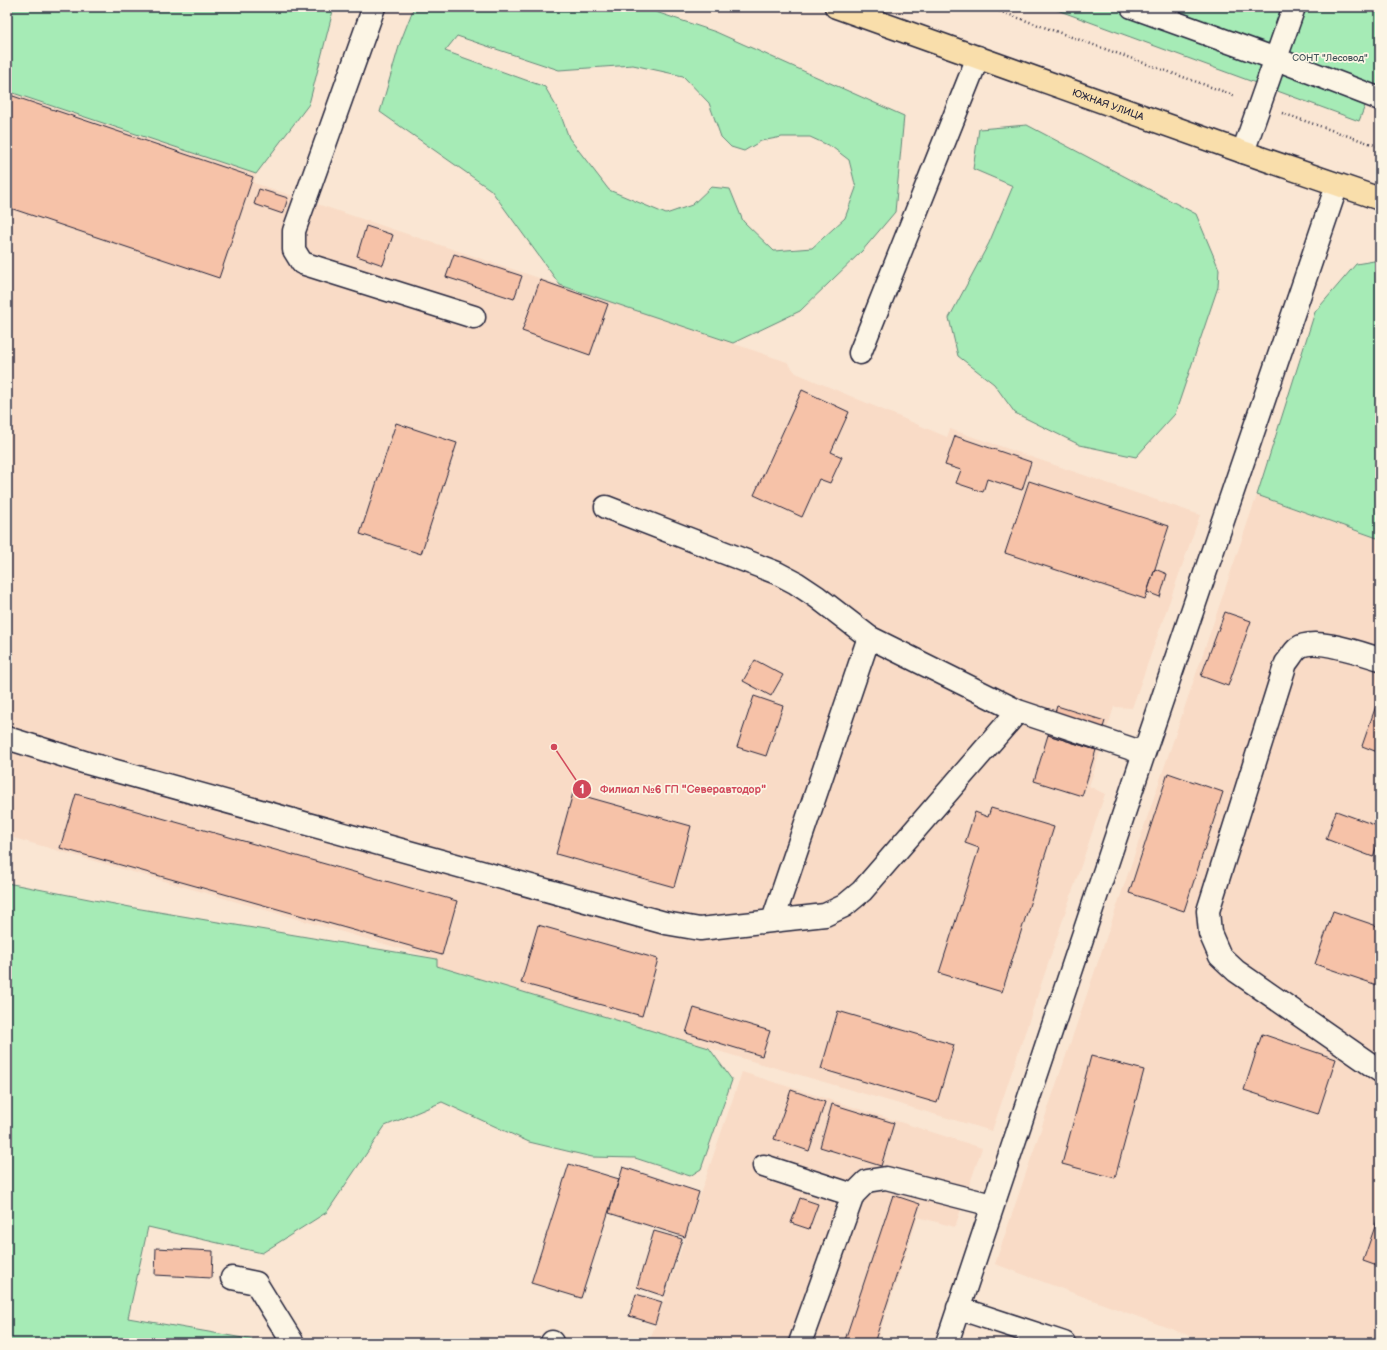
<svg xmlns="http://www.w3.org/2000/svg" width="1387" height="1350" viewBox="0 0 1387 1350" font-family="'Balsamiq Sans',sans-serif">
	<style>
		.built { fill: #f9dbc6 }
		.green { fill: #a6ebb6; stroke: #648678; fill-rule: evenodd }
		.building { fill: #f6c2a8; stroke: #22223b }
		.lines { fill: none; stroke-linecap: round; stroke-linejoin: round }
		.minor-casing { stroke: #22223b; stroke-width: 25 }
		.major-casing { stroke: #22223b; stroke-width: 25 }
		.path { stroke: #22223b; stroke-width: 2.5; stroke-dasharray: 1 3; stroke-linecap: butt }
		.minor { stroke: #fcf5e5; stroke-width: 22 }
		.major { stroke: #f9deab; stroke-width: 22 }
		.labels { text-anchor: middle; stroke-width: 3.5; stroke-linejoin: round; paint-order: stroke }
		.park-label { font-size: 10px; fill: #43545a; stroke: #fcf5e5 }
		.street-label { font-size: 10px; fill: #22223b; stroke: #fcf5e5 }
		.leader { fill: none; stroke: #d1495b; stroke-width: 1.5 }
		.callout-dot { fill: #d1495b; stroke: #fcf5e5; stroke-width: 1.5 }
		.mark-label { font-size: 12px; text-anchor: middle; font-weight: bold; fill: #fff }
		.callout-label { font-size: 11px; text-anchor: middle; font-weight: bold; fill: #d1495b; stroke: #fcf5e5; stroke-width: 3.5; stroke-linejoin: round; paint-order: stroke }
	</style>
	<rect width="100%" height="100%" fill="#fae6d3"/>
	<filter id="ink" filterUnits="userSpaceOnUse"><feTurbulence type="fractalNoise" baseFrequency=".025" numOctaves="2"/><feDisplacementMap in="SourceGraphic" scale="8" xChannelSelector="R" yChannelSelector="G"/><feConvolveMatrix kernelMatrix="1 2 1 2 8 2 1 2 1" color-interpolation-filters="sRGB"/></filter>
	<g filter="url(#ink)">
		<path class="built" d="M7,91L256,174L254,183L659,318L787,362L796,373L947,437L950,429L1200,515L1132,708L1114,707L1089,786L1105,794L992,1131L748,1060L437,966V959L7,836Z
			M1257,495L1380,539V1343H1200L1201,1340L995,1264Z
			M742,1072L982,1148L955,1227L918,1217L876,1343H649Z"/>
		<path class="green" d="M7,7H334L309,104L256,174L7,91Z
			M414,7H641L716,32L904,116L895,212L862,251L800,311L733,343L560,285L491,190L380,112L400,43ZM457,36L559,70L633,65L683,76L709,103L721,137L731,147L744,151L761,141L782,137H810L832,147L849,160L856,188L845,218L812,248L774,251L743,221L730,189L711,187L692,205L666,214L609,190L569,138L560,113L545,87L445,51Z
			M1049,7H1380V91L1372,88L1359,121Z
			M1027,125L1196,214L1219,269L1218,287L1175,414L1136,457L1080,445L1015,413L994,384L958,356L949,318L989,243L1013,186L973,169L979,129Z
			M1380,260V539L1257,495L1315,312L1356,264Z
			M7,883L135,908L437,959V966L709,1048L732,1080L701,1169L690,1176L635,1158L592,1157L529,1142L442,1102L385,1126L327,1212L262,1253L148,1227L128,1318L266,1342L267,1343H7Z"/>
		<path class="building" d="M7,94L253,177L219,278L7,207Z
			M259,189L288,198L283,214L254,204Z
			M366,226L393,235L383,265L357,256Z
			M454,254L522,276L514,299L446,277Z
			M540,280L608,304L590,355L522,331Z
			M802,390L849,412L831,452L842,457L830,483L819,479L802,517L754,495Z
			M396,423L457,443L421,554L360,534Z
			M955,436L1031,462L1022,490L987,479L983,492L956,483L961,470L945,465Z
			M1029,481L1169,526L1145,599L1005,553Z
			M1155,569L1167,574L1160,597L1147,592Z
			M1225,612L1251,621L1228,686L1201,676Z
			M755,660L783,675L771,696L743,681Z
			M754,696L783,706L766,756L737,747Z
			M1379,697H1380V753L1362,746Z
			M1057,706L1105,721L1096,750L1048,735Z
			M1048,735L1096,750L1082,796L1034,781Z
			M1168,773L1223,792L1184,911L1129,893Z
			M573,793L691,826L674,887L556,854Z
			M76,794L457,901L442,955L60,848Z
			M991,808L1054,827L1002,992L939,973L979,848L965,843L975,812L988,817Z
			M1336,811L1380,827V837L1373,857L1326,839Z
			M1333,911L1380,927V986L1315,964Z
			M538,925L658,959L642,1016L521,983Z
			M694,1008L770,1031L762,1056L686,1033Z
			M838,1011L954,1045L937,1103L821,1069Z
			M1262,1034L1336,1059L1318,1114L1244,1090Z
			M1091,1056L1144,1070L1115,1178L1062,1164Z
			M791,1090L825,1102L809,1151L774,1139Z
			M832,1104L894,1123L881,1166L820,1147Z
			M569,1164L619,1179L581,1298L531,1283Z
			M623,1167L699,1192L685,1237L609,1213Z
			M893,1195L920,1204L874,1343H844Z
			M800,1198L818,1204L809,1229L791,1223Z
			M1380,1212V1267L1363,1261Z
			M654,1231L682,1239L664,1296L637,1287Z
			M156,1248L213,1251L212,1278L155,1275Z
			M636,1294L662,1302L655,1324L629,1316Z"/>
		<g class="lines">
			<defs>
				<path id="minor" d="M374,7L294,231V250L302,263L474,317
					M1132,7L1276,59L1380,99
					M1243,152L1294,7
					M860,353L978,57
					M1380,659C1363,654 1313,636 1298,648C1293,652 1290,659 1286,663L1208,911L1210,933L1220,956L1236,971L1380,1071
					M1018,711L1144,753
					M7,738L87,763L665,923L700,929L825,915L844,906L862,891L1018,711L869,637L817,597L796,583L777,573L606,507
					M773,920L869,637
					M764,1166L853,1195
					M232,1278L256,1283L293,1343
					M958,1308L1064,1343
					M552,1343V1342
					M800,1343L853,1195L867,1181L886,1178L992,1205
					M947,1343L1144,753L1337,185"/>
				<g id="major">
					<path id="s1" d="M836,7L1243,152L1380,199"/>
				</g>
			</defs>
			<use href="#minor" class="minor-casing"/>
			<use href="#major" class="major-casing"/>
			<path class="path" d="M988,7L1236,96
				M1282,113L1380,147"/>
			<use href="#minor" class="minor"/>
			<use href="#major" class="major"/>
		</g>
	</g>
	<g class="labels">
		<g class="park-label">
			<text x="1330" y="61">СОНТ "Лесовод"</text>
		</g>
		<g class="street-label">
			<text dy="4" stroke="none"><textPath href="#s1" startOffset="289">ЮЖНАЯ УЛИЦА</textPath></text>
		</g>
	</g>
	<path class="leader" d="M554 747L582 789"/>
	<g class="callout-dot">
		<circle cx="554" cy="747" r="4"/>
		<circle cx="582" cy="789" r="10"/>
	</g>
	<g class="mark-label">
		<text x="582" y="793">1</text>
	</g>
	<g class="callout-label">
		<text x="683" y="793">Филиал №6 ГП "Северавтодор"</text>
	</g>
	<rect width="1387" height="1350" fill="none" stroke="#fcf5e5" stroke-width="24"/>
	<rect x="12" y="12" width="1363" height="1326" fill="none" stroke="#22223b" stroke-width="1.5" filter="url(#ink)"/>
</svg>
